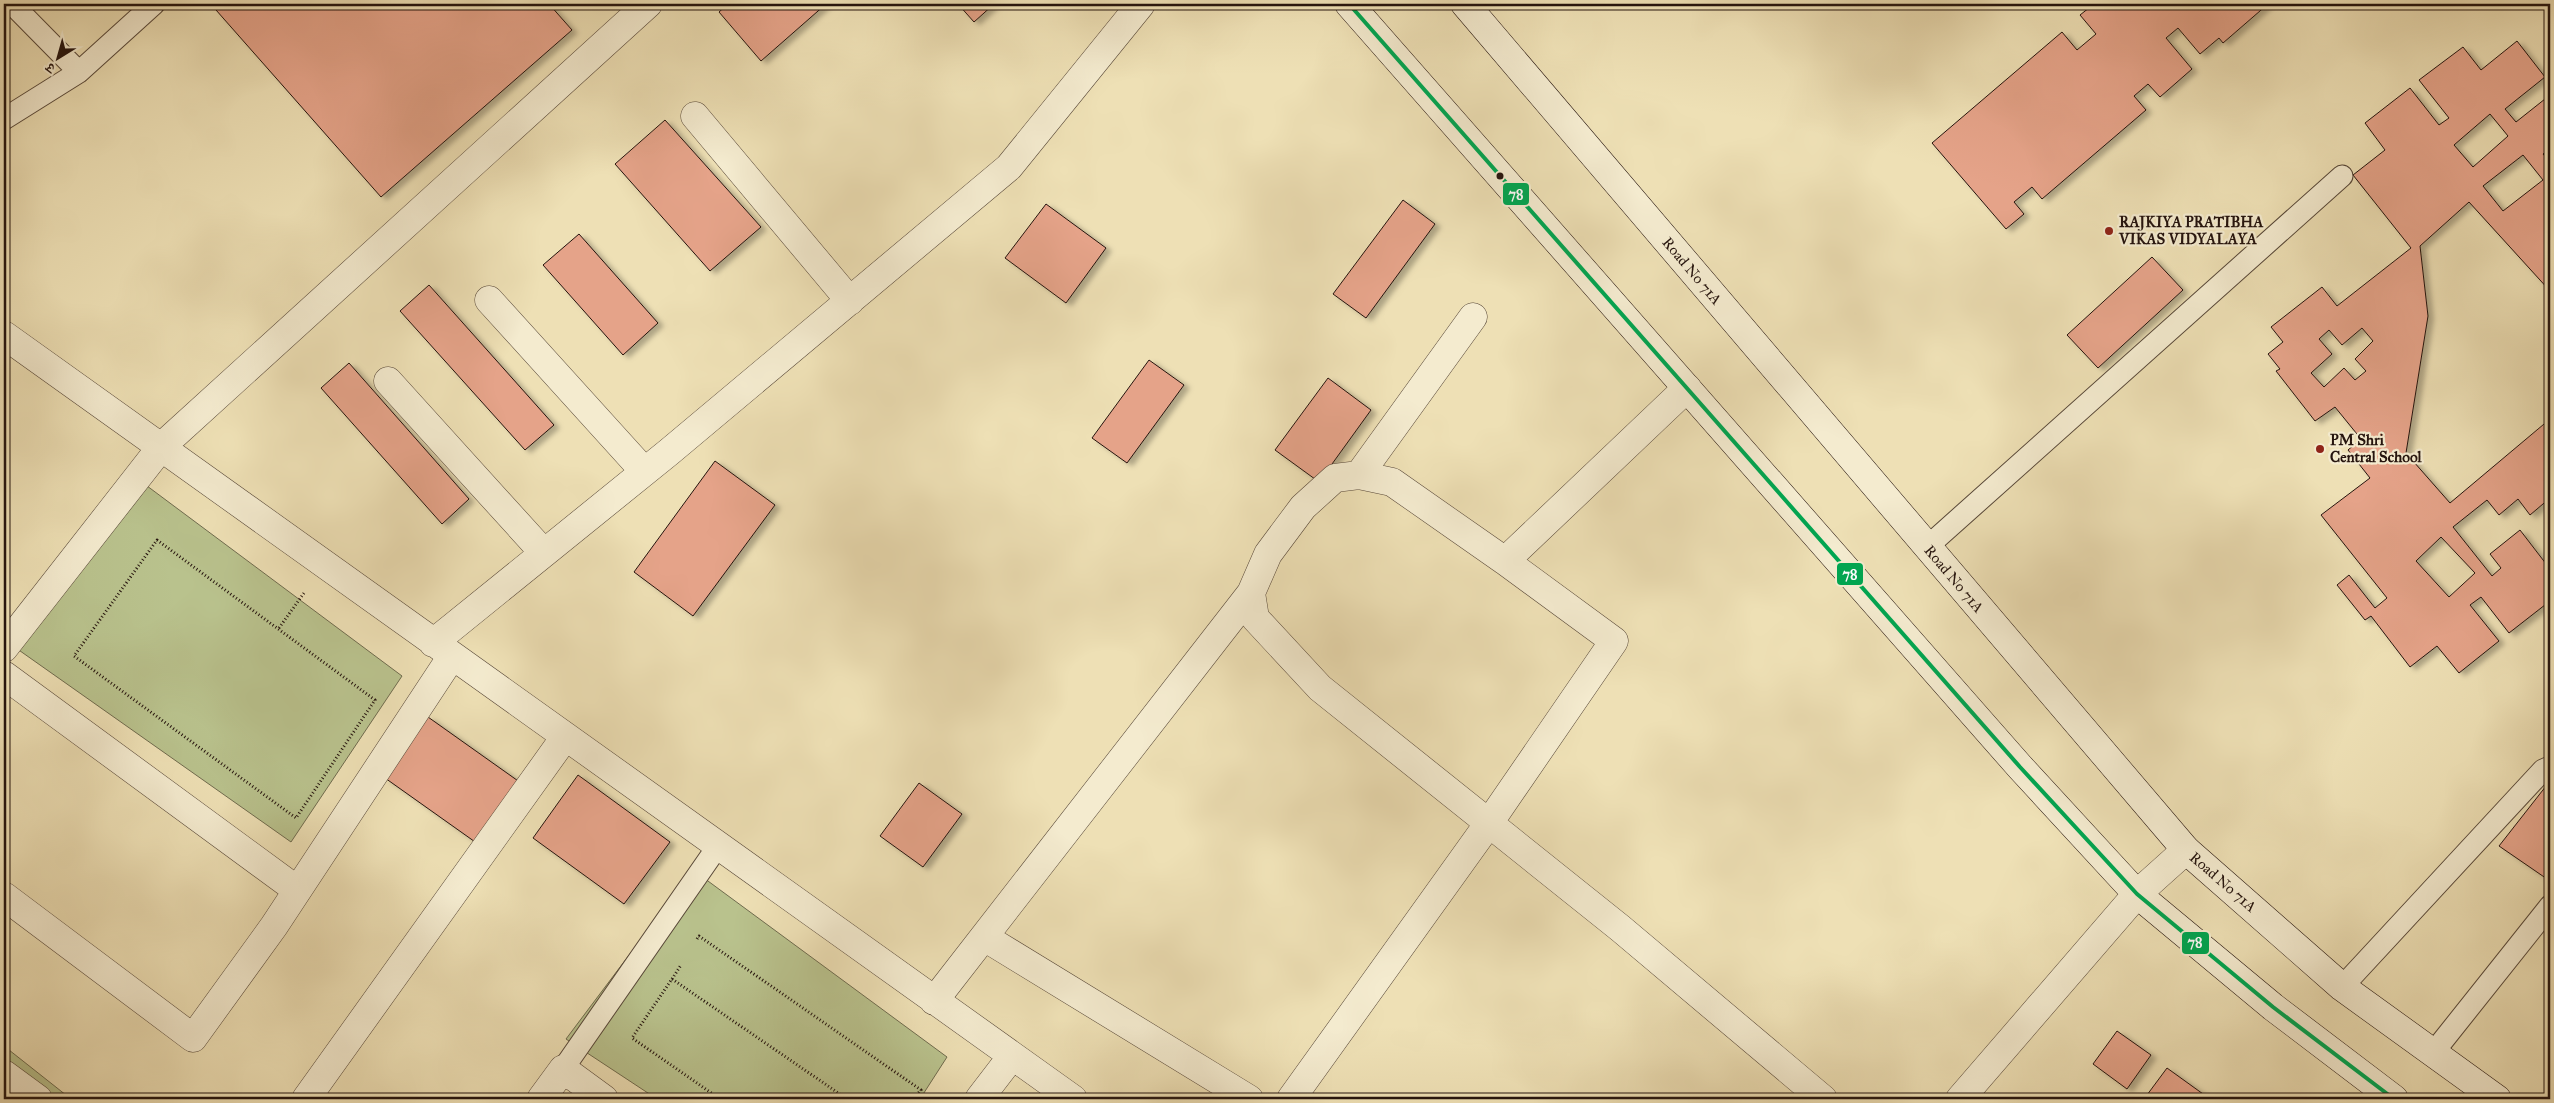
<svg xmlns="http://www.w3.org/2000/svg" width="2554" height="1103" viewBox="0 0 2554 1103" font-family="'IM FELL Great Primer','Noto Serif Devanagari',serif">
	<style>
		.green { fill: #b9c28d; stroke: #6f6b4e }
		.building { fill: #e5a389; stroke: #25140e; fill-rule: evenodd; filter: url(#shadow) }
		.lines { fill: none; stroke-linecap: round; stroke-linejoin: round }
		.lane-casing { stroke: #574738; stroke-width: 23 }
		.street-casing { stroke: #574738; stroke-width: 29 }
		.secondary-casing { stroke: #25140e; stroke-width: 29 }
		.path { stroke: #25140e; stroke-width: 3; stroke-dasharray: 1 2.5; stroke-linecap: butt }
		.lane { stroke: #f4ebcf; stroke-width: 21 }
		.street { stroke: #f4ebcf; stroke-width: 28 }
		.secondary { stroke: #f4ebcf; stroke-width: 28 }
		.bus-1-casing { stroke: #f4ebcf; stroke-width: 8 }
		.bus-1 { stroke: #00a651; stroke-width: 4 }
		.bus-dot { fill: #25140e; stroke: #f4ebcf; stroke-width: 2 }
		.poi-dot { fill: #8f2418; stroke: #f4ebcf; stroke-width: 2 }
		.labels { text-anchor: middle; stroke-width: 4.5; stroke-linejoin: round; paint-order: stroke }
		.poi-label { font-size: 15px; font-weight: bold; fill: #25140e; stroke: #f4ebcf; text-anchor: start }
		.street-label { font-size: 15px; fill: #25140e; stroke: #f4ebcf }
		.line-badge { stroke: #f4ebcf; stroke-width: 2 }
		.badge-label { font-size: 14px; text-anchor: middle; font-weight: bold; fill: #fff }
	</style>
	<defs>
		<filter id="shadow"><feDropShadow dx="5.5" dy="3" stdDeviation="2.5" flood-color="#0004"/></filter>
	</defs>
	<rect width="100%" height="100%" fill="#eee0b5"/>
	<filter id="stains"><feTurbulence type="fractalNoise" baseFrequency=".004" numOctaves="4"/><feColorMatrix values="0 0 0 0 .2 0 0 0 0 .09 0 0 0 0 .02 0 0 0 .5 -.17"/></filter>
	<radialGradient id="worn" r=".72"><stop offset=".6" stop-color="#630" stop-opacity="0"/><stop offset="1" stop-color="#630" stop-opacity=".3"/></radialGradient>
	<path class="green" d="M131,474L402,676L291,842L6,641Z
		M693,870L947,1057L920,1099H657L566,1039Z
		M4,1046L71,1099H4Z"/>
	<path class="building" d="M223,4H549L572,30L381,197L216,10Z
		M728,4H826L761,61L719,12Z
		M958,4H994L974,22Z
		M2094,4H2268L2223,43L2219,38L2200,54L2178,28L2166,38L2192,69L2160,97L2148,84L2134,96L2146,110L2042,199L2032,187L2014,202L2024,214L2006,229L1932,143L2062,32L2077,50L2096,34L2080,15Z
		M2517,41L2545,77L2505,109L2516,122L2550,95V148L2543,154L2550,162V291L2469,202L2420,246L2428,316L2406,453L2450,503L2550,419V498L2530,515L2518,499L2499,515L2487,500L2453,527L2492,576L2501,568L2490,554L2520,530L2550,569V601L2509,633L2481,597L2470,605L2499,641L2459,673L2437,646L2410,667L2371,616L2365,620L2337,585L2349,575L2375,608L2387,598L2321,515L2370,478L2348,450L2361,439L2335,407L2315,421L2276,371L2280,369L2268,354L2283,342L2271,327L2322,287L2337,306L2411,248L2353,175L2385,150L2365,123L2410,88L2439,125L2449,118L2419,80L2463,47L2481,70ZM2490,114L2508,136L2473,167L2454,145ZM2362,328L2373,341L2355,359L2366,371L2355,380L2344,368L2324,387L2311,373L2332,354L2319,339L2329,330L2342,345ZM2441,537L2475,573L2449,597L2416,561Z
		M665,120L761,227L710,271L615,164Z
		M2523,155L2543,180L2503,211L2483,186Z
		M1403,200L1435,224L1366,318L1333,294Z
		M1046,204L1106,248L1066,303L1005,258Z
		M579,234L658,323L623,355L543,265Z
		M2152,257L2183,290L2098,368L2067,335Z
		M429,285L554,425L525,450L400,311Z
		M1149,360L1184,385L1127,463L1092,438Z
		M349,363L469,499L442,524L321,388Z
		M1328,378L1371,410L1319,482L1275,450Z
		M715,461L775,505L693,616L634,572Z
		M428,717L521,783L478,844L385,778Z
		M578,775L670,842L624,904L533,838Z
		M2550,781V881L2499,846Z
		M919,783L962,814L923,867L880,836Z
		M2117,1031L2151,1055L2127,1089L2093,1064Z
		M2167,1068L2210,1099H2144Z"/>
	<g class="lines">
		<defs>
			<path id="lane" d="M12,4L79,72
				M4,119L79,72L154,4
				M1927,547L2342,176
				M2342,987L2543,770L2550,767
				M2433,1053L2550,906
				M563,1069L718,846"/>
			<path id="street" d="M695,116L850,301
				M489,300L644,471
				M4,335L1073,1099
				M388,381L544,553
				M1359,475L1473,317
				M1505,561L1687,388
				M433,643L669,452L1009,167L1141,4
				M4,648L162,446L648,4
				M4,675L297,890
				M4,896L193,1038L274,926L452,656
				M984,937L1249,1099
				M934,1001L1251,593
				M4,1074L38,1099
				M306,1099L565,737
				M541,1099L563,1069L604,1099
				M979,1099L1012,1056
				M1291,1099L1489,823L1614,641L1505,561L1392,482L1359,475L1335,478L1303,507L1268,554L1251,593L1255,618L1320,688L1620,928L1823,1099
				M1960,1099L2137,894L2186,850"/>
			<path id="secondary" d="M1349,4L2020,767L2137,894L2273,1007L2394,1099
				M1465,4L2186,850L2342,987L2497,1099"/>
		</defs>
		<use href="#lane" class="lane-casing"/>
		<use href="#street" class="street-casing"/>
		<use href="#secondary" class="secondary-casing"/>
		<path class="path" d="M157,540L375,700L296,818L74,656Z
			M279,628L304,593
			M697,939L699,936L921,1090L913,1099
			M672,979L681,965
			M720,1099L632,1038L672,979L847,1099"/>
		<use href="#lane" class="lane"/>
		<use href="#street" class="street"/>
		<use href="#secondary" class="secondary"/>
		<defs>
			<path id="bus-1" d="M1349,4L2020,767L2137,894L2273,1007L2394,1099"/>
		</defs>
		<use href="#bus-1" class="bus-1-casing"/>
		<use href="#bus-1" class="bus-1"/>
	</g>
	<circle class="bus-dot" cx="1500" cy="176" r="4.5"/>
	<g class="poi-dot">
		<circle cx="2109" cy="231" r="5"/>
		<circle cx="2320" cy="449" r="5"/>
	</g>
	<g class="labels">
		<g class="poi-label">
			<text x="2119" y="227">RAJKIYA PRATIBHA<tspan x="2119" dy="17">VIKAS VIDYALAYA</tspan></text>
			<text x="2330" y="445">PM Shri<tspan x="2330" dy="17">Central School</tspan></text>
		</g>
		<g class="street-label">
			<text transform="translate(1692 271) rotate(50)" y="5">Road No 71A</text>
			<text transform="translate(1954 579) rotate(50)" y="5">Road No 71A</text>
			<text transform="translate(2223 882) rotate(41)" y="5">Road No 71A</text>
		</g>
	</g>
	<g class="line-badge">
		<rect x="1502" y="182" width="28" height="24" rx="5" fill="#00a651"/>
		<rect x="1836" y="562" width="28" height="24" rx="5" fill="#00a651"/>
		<rect x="2181" y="931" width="29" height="24" rx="5" fill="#00a651"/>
	</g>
	<g class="badge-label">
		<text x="1516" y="199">78</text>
		<text x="1850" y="579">78</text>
		<text x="2195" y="947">78</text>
	</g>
	<rect width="2554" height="1103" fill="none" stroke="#eee0b5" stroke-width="20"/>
	<rect x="5" y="5" width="2544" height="1093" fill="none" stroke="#25140e" stroke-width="2.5"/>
	<rect x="10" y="10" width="2534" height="1083" fill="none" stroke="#25140e"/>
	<g transform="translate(58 58) rotate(217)" stroke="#f4ebcf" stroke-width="4" paint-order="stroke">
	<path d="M0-4L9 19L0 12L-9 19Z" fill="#25140e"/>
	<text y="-8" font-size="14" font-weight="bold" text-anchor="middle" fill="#25140e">उ</text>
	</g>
	<rect width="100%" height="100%" filter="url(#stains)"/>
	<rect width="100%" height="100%" fill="url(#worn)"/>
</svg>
